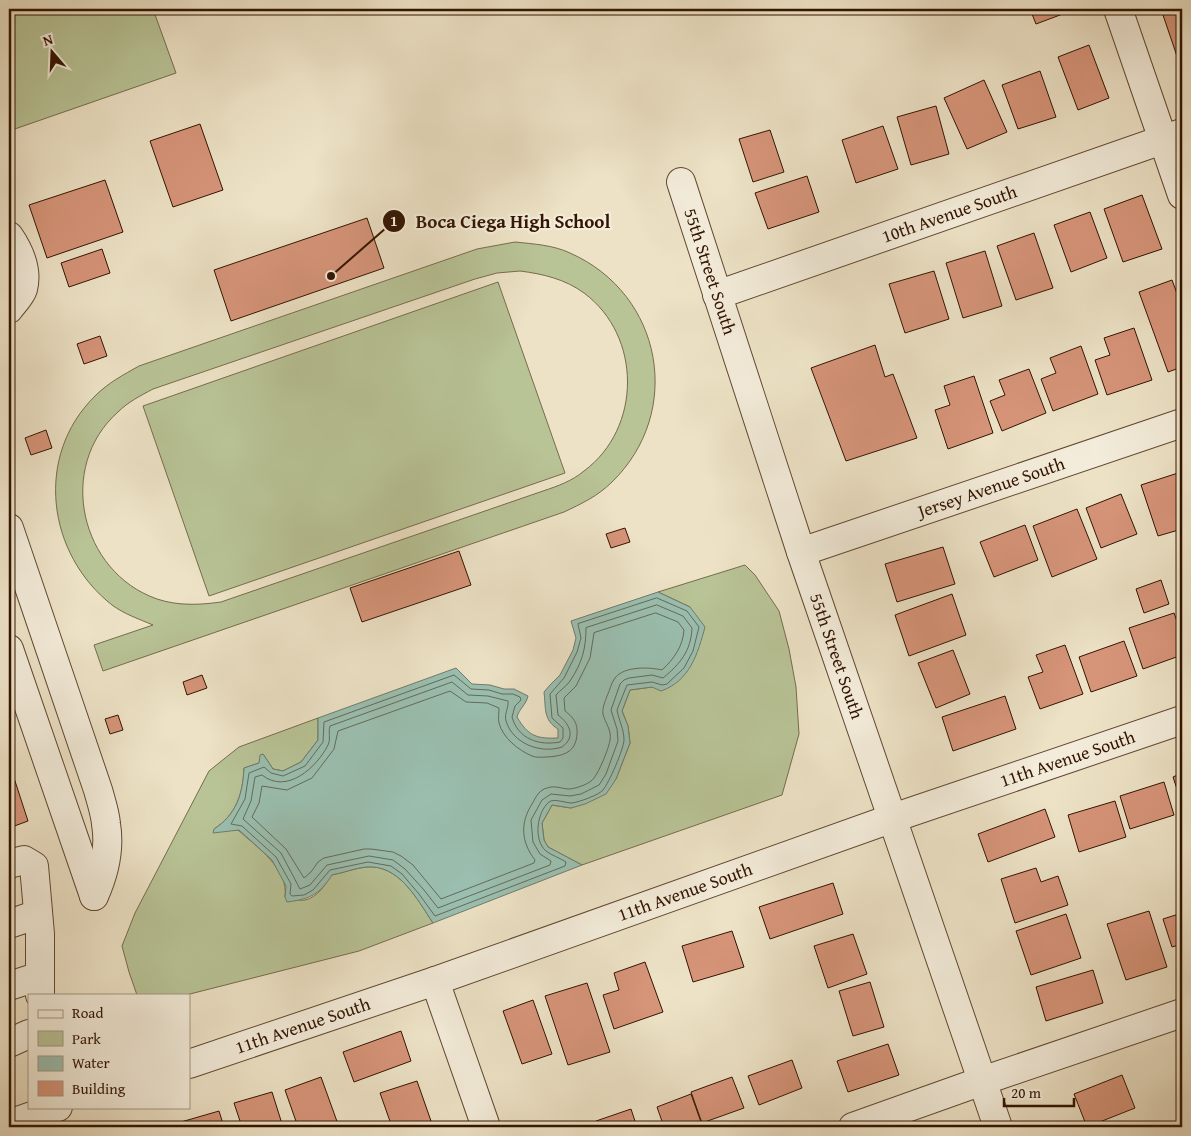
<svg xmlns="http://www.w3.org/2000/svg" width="1191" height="1136" viewBox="0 0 1191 1136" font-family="'Gentium Book Plus',serif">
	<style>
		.green { fill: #b8c396; stroke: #766c4c; fill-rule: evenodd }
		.water { fill: #9abfb0; stroke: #717b6a }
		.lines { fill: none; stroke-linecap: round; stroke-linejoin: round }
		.shore { stroke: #666a58; stroke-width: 1 }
		.building { fill: #d69479; stroke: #331401 }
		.minor-casing { stroke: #624832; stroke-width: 30 }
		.minor { stroke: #f3ecda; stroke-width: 28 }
		.labels { text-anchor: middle; stroke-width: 4.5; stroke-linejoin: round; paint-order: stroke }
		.street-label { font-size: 18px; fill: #331401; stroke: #f3ecda }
		.leader { fill: none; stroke: #331401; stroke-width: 2 }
		.callout-dot { fill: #331401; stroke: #f3ecda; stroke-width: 2 }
		.mark-label { font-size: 15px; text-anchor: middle; font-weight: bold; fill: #fff }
		.callout-label { font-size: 19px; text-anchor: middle; font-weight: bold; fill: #331401; stroke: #f3ecda; stroke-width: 4.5; stroke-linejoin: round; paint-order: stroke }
	</style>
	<rect width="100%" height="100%" fill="#ede2c6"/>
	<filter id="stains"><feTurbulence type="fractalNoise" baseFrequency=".004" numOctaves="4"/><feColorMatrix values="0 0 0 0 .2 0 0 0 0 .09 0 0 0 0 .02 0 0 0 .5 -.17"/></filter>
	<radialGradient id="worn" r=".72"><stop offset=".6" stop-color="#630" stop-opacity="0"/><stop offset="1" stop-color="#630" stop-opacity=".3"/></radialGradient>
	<path class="green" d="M9,9H153L176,73L9,131Z
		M515,242C534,244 553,245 570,253C663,294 684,412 612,482C598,496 581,504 564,512L103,671L94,645L153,625C139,619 124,614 112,605C47,554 34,456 95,396C108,383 123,375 139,366L477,249ZM520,271C543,274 565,279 584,293C642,336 642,428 584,471C572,481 558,486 543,491L221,602C200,605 178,606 157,599C80,572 56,467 118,412C128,402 140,396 153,389L475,279L497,273Z
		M498,282L565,473L209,596L143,406Z
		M745,565L755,575L779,611L789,649L796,687L799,734L782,795L582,865L548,847L544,840L542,823L552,805L571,808L616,779L630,743L628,726L622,711L630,690L652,687L690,607L658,592Z
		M318,718V740L301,762L283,771L273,769L263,754L259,763L244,768C243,794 236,815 214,829L238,830C257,847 289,869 285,897C291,898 299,901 305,900C317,898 326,884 331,875C343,873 355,868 366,867C399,864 417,899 433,923L359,951L186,995H137L129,972L122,946L135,913L209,771L239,747Z"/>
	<path class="water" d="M658,592L690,607L705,627C698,653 690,681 661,691L652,687L630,690L622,711L628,726L630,743L616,779L606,794L585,804L571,808L552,805L542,823L544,840L548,847L582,865L433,923C417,899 399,864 366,867C355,868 343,873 332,875C319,895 310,899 287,902L285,897L286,886L272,860L239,830L213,833L214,829C236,815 243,794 244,768L259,763L260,755L263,754L273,769L283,771L301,762L318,740V718L456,668L472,684L490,685L504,689H514L528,696C526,705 519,709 517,717C528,736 537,739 558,738V729C543,720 546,708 544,692L550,685L560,675L573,650L576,638L571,621Z"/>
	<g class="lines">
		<path class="shore" d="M657,598L687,611L699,627L693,651L684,668L667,684L662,685L652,682L627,685L617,710C619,721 624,729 624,740C624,748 609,783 603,790C599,795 579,802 572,803C565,803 554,798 549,802C537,812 533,840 546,851C551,855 560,858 566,862L565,866L435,916L419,894L402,874L391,866L368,862L330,870L313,890L304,895L292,896L290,894L291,884L276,857L242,826L231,824L245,799L249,773L264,767L271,773L283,776L305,766L323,742L324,722L454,675L471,689L489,690L502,694H513L520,697L521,700L515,706L512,717C518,739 539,746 560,742L563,738V728L552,718L550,694L564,678L577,652L581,638L578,624Z
			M657,605L683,616L692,628C691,651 680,664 663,678L652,675L629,678L624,680L620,684L611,710L617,729L618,741L606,774L599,785L581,794L570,796L551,794L542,800L531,820L533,842L540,854L551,861L550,865L438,908L424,890L405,869L393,860L369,856L327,865L310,885L300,889L281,853L243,819L251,801L255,777L262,775C287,795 317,767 328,745C331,739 328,732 330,726L452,682L468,695L488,696L508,701C509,707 504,714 506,721C513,744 541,754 562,747C576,737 570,724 558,715L556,695C560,690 566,687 570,681C582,663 586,649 586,628Z
			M656,613L678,622L684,630C683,646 674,659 662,670C649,667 624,666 615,678C611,683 610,690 607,696C605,702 602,708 603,714C605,723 612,730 610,740C609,748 599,772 594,778C590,784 577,788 570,789C562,789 555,785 547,788C539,790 536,797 532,804C520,823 521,842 535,860L534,863L441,899L413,865L401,856L393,852L371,849H364L324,858L318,862L311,872L304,878L286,849L252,817L259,803L262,786L287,790L312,778L334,749L338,731L450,691L466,702L487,703L499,708C499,713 498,718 499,723C503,738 518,750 532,756C537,758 542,757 547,757C564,756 576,752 577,734C578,723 573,717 565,711L564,698L576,686L590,658L594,633Z"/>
	</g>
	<path class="building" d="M1030,9H1076L1036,24Z
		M1171,9H1182V71L1162,12Z
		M1089,45L1109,98L1078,110L1058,57Z
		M1040,71L1056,117L1018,129L1002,85Z
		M984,80L1007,132L967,149L944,98Z
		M936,106L949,154L911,165L897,117Z
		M200,124L223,190L173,207L150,141Z
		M883,126L898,169L856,183L842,140Z
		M770,130L784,172L753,182L739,139Z
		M807,176L819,212L768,229L755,193Z
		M105,180L123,232L47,258L29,205Z
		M1142,195L1162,249L1123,262L1104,209Z
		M1090,212L1107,258L1071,272L1054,225Z
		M367,218L384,268L231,321L214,270Z
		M1034,233L1053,288L1016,300L997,246Z
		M102,249L110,273L69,287L61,263Z
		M985,251L1002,306L963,318L946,263Z
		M934,271L949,319L905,333L889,284Z
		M1172,280L1182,307V367L1168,372L1139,292Z
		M1134,328L1152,380L1107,395L1095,360L1110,355L1104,338Z
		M100,336L107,356L84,364L77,344Z
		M875,345L885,377L893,374L917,438L846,461L811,368Z
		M1081,346L1098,394L1053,411L1041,379L1056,373L1050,358Z
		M1029,369L1046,413L1002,431L990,401L1005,395L999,380Z
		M974,376L993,433L948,449L935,410L950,405L944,386Z
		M46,430L52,448L31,455L25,438Z
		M1178,473L1182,487V529L1158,536L1141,485Z
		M1121,494L1137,534L1101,548L1086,508Z
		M1077,509L1097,559L1052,577L1033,526Z
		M1025,525L1038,560L994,577L980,542Z
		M625,528L630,542L611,548L606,534Z
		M943,547L955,584L897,602L885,564Z
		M459,551L471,585L362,622L350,588Z
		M1161,580L1169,604L1144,613L1136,589Z
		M952,594L966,635L909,656L895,615Z
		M1174,613L1182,636V655L1143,669L1129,628Z
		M1124,641L1137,676L1091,692L1079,657Z
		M1065,645L1083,694L1040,709L1028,677L1043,672L1036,655Z
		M953,650L970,694L936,708L918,663Z
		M202,675L207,688L187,695L183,682Z
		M1005,696L1016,729L953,751L942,717Z
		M118,715L123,730L110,734L105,719Z
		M1182,773V804L1173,777Z
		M14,778L28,821L9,828V780Z
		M1164,782L1174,815L1130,829L1120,796Z
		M1115,801L1126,837L1079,852L1068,815Z
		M1045,809L1055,837L988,862L978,834Z
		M1036,868L1041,882L1058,876L1068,905L1015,923L1001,879Z
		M833,883L843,914L770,939L759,907Z
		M1149,911L1167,967L1126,980L1107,924Z
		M1182,913V944L1172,947L1163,919Z
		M1066,914L1081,958L1031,975L1016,931Z
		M732,931L744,967L693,982L682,946Z
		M853,934L867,974L828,988L814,946Z
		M645,962L663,1012L614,1029L603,995L619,990L614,973Z
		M1093,970L1103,1003L1046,1021L1036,987Z
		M870,982L884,1027L853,1036L839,991Z
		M587,983L610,1052L568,1065L545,996Z
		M533,1000L552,1054L522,1064L503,1011Z
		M401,1031L411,1061L354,1082L343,1052Z
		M888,1044L899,1075L848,1092L837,1061Z
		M792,1060L802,1088L759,1105L748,1076Z
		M1182,1065V1085L1177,1067Z
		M1122,1075L1135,1108L1087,1127L1074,1094Z
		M321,1077L339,1127H298L285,1090Z
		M732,1077L744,1108L702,1123L691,1092Z
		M417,1081L431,1121L414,1127H392L380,1093Z
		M272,1092L283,1127H242L234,1103Z
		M691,1094L702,1125L697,1127H664L657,1107Z
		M631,1109L637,1127H598L596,1121Z
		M219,1111L224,1127H182L181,1122Z"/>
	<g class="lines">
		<defs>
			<g id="minor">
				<path d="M1118,9L1182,195"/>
				<path id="s1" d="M681,182L801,552L998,1127"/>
				<path d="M9,236C20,252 28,270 23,289C21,296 13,303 9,309"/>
				<path id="s2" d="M717,295L1182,133"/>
				<path d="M9,528L98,790C101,801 105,812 106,824C110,848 104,874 94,896"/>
				<path id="s3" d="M801,552L1182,423"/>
				<path d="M9,649L94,896"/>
				<path d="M9,864L24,860L34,866L40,934V995"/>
				<path d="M9,924L38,914"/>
				<path d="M435,981L486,1127"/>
				<path d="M9,986L40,976"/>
				<path d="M9,1043L29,1034"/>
				<path id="s4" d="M189,1064L435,981L893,818L1182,720"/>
				<path d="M9,1124L58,1107"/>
				<path d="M853,1127L982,1081L1182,1013"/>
			</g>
		</defs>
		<use href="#minor" class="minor-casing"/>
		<use href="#minor" class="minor"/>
	</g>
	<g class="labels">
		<g class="street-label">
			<text dy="6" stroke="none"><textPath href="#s2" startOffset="246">10th Avenue South</textPath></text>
			<text dy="6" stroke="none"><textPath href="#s1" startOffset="94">55th Street South</textPath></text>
			<text dy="6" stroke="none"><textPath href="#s3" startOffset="201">Jersey Avenue South</textPath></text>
			<text dy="6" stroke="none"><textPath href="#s1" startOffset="499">55th Street South</textPath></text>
			<text dy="6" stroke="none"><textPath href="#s4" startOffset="930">11th Avenue South</textPath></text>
			<text dy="6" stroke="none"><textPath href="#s4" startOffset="525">11th Avenue South</textPath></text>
			<text dy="6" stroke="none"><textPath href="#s4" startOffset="120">11th Avenue South</textPath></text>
		</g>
	</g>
	<path class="leader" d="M331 276L394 221"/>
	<g class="callout-dot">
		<circle cx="331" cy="276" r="5"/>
		<circle cx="394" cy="221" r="12"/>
	</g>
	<g class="mark-label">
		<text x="394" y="226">1</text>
	</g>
	<g class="callout-label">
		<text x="513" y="228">Boca Ciega High School</text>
	</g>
	<rect width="1191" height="1136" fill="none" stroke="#ede2c6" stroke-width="30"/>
	<rect x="10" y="10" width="1171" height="1116" fill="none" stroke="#331401" stroke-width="2.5"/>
	<rect x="15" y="15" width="1161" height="1106" fill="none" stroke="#331401"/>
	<rect x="28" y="994" width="162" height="115" fill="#f3ecda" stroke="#a69683"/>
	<rect x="38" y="1010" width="25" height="8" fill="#f3ecda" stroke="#a69683"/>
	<text x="72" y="1018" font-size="15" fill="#331401">Road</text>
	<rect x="38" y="1031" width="25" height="15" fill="#b8c396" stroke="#a69683"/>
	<text x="72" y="1044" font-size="15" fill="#331401">Park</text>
	<rect x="38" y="1056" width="25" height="15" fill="#9abfb0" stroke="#a69683"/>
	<text x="72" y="1068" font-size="15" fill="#331401">Water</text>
	<rect x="38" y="1081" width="25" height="15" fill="#d69479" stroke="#a69683"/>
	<text x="72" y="1094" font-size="15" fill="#331401">Building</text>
	<g transform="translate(52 52) rotate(341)" stroke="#f3ecda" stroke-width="4" paint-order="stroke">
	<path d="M0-4L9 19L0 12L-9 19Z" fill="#331401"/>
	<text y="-8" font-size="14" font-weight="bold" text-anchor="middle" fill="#331401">N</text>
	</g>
	<path d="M1004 1098v8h70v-8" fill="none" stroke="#331401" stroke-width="2.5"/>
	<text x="1011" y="1098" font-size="15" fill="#331401" stroke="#f3ecda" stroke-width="4" paint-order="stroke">20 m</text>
	<rect width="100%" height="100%" filter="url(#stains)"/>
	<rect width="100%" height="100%" fill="url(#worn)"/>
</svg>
